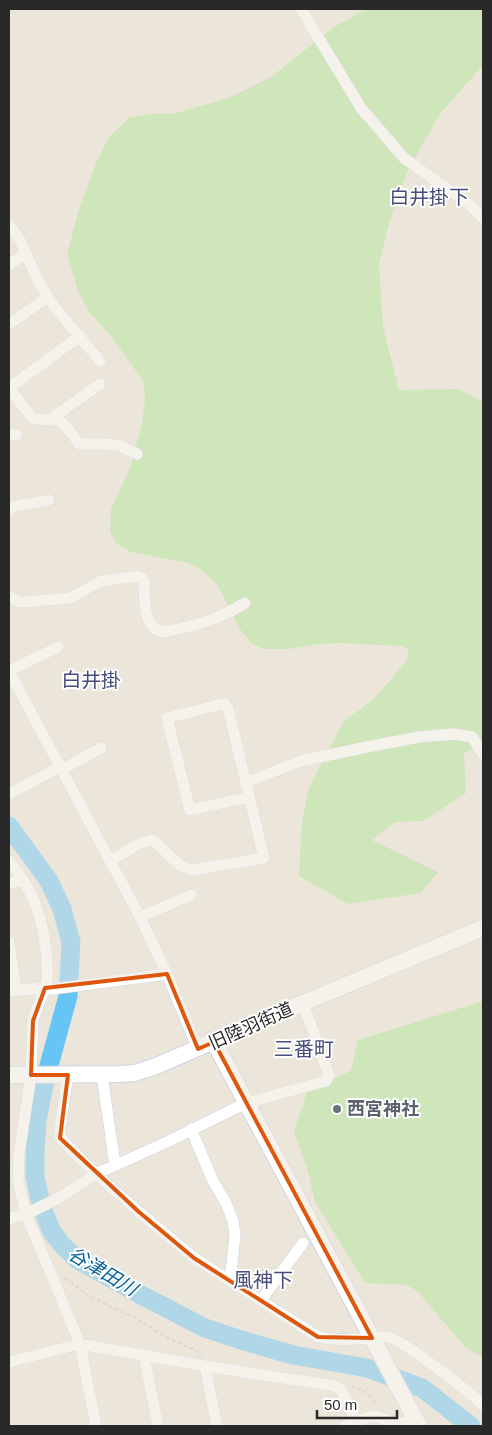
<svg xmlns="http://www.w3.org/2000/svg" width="492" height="1435" viewBox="0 0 492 1435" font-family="Arial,'Noto Sans JP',sans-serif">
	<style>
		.green { fill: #a9e693 }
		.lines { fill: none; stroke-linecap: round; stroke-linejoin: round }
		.river { stroke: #67c5f5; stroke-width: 19 }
		.street-casing { stroke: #cfd2e3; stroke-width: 12 }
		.secondary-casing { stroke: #cfd2e3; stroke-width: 18 }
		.path { stroke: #c7c7c7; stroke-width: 2; stroke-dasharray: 4 2.5; stroke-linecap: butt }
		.street { stroke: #fff; stroke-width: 11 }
		.secondary { stroke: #fff; stroke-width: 16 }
		.marked { fill: none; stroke: #de570d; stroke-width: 4; stroke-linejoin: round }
		.worship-dot { fill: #6b7280; stroke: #fff; stroke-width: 2 }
		.labels { text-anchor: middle; stroke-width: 4; stroke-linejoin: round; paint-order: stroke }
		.street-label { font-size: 18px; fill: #292929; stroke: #fff }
		.worship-label { font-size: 18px; font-weight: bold; fill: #5b616d; stroke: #fff; text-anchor: start }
		.water-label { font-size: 19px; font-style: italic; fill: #0660a0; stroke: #fff }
		.quarter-label { font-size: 20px; fill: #474d7c; stroke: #fff }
	</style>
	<rect width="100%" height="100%" fill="#ece6da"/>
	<path class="green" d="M366,9H483V65L440,114L407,172L388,227L379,264L383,327L399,390L459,389L483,402V744L464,753L466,793L424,821L395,822L372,840L438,872L421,893L348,904L299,876L302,821L309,788L343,722L374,699L407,660L409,650L404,646L338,643L319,644L289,649H264L251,643L239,628L222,593L215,582L200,569L189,563L131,552L117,544L110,532L111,509L130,468L142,423L145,399L143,381L111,336L89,312L78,291L67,254L79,209L97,161L109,137L129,118L150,114H172L229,98L271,77L334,27Z
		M483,1001V1357L467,1349L419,1293L408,1285L365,1283L315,1202L308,1172L294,1131L308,1089L351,1071L358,1040Z"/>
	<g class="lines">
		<path class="river" d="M9,826L49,881L62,909L71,942L68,996L45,1080L37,1121L35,1149V1176L41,1205L52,1232L63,1246L78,1260L143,1296L205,1328L241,1340L293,1355L367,1368L422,1388L471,1426"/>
		<defs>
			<path id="street" d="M301,9L361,108L404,158L470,205L483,218
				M9,225L20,240L37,279L46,294L56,309L100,361
				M9,265L26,253
				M9,324L48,297
				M9,388L32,418C39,421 46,419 53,419C65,421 72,435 79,444H106L118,445L137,454
				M9,388L80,336
				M55,419V416L100,384
				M9,434L17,435
				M9,510L11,507L49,500
				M9,596L19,602H24L70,598L101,581L138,576L142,578L144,582C145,598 142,629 163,632C195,626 217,620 245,603
				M9,671L140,917L167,974L198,1049
				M9,671L58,647
				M61,770L101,748
				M245,783L301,761L367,747L419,737L454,734L472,737L483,754
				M9,794L60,767
				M9,861C30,886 40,909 45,942C47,955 48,968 47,981C44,996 36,1006 33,1021L31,1075L19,1154L18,1181L26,1214L80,1344L96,1426
				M110,861L140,843L152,840C167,850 174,866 192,870L264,858L228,708L225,704H222L167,718L190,810L249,797
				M9,883L23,880
				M140,917L191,895
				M9,942L16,990
				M9,991L45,988L53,989L167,974
				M68,1075L60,1129V1138L96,1174L139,1212L194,1258L318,1337C336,1341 353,1339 371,1338C376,1338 382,1336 387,1337C399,1337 471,1393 483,1405
				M102,1075L115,1165
				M191,1129L213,1181L226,1203L233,1221L235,1236L230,1281
				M9,1219L26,1214L59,1198L96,1174L167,1142L246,1103L326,1081L329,1075L303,1003
				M261,1300L303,1243
				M144,1356L158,1426
				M9,1362L80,1344L205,1366L335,1386L341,1390L359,1426
				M205,1366L217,1426
				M345,1426L362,1419L374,1416L392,1422L418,1424"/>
			<path id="secondary" d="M214,1042L419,1426
				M9,1075L119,1074L135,1073L156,1066L303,1003L483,928"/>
		</defs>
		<use href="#street" class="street-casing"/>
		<use href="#secondary" class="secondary-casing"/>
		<path class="path" d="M65,1278L89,1296L137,1319L166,1337L203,1354
			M351,1387C363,1388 371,1395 376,1405"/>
		<use href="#street" class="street"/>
		<use href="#secondary" class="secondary"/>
	</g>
	<path d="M0 0H492V1435H0ZM167,974L198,1049L214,1042L372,1338L318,1337L194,1258L139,1212L60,1138L68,1075H31L33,1021L45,988Z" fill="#ece6da" fill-opacity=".55" fill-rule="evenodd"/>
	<path class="marked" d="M167,974L198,1049L214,1042L372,1338L318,1337L194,1258L139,1212L60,1138L68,1075H31L33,1021L45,988Z"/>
	<circle class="worship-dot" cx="337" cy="1109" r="5"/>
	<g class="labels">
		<g class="street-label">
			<text transform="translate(251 1026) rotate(-24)" y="6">旧陸羽街道</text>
		</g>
		<g class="worship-label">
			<text x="347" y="1115">西宮神社</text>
		</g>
		<g class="water-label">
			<text transform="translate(103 1271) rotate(31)" y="7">谷津田川</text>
		</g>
		<g class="quarter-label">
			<text x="429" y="204">白井掛下</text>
			<text x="91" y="687">白井掛</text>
			<text x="304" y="1056">三番町</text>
			<text x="263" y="1287">風神下</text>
		</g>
	</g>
	<rect width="492" height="1435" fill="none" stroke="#292929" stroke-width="20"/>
	<path d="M317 1410v8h80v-8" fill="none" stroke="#292929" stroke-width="2.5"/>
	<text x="324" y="1410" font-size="15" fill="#292929" stroke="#ffffff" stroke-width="4" paint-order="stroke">50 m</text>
</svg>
